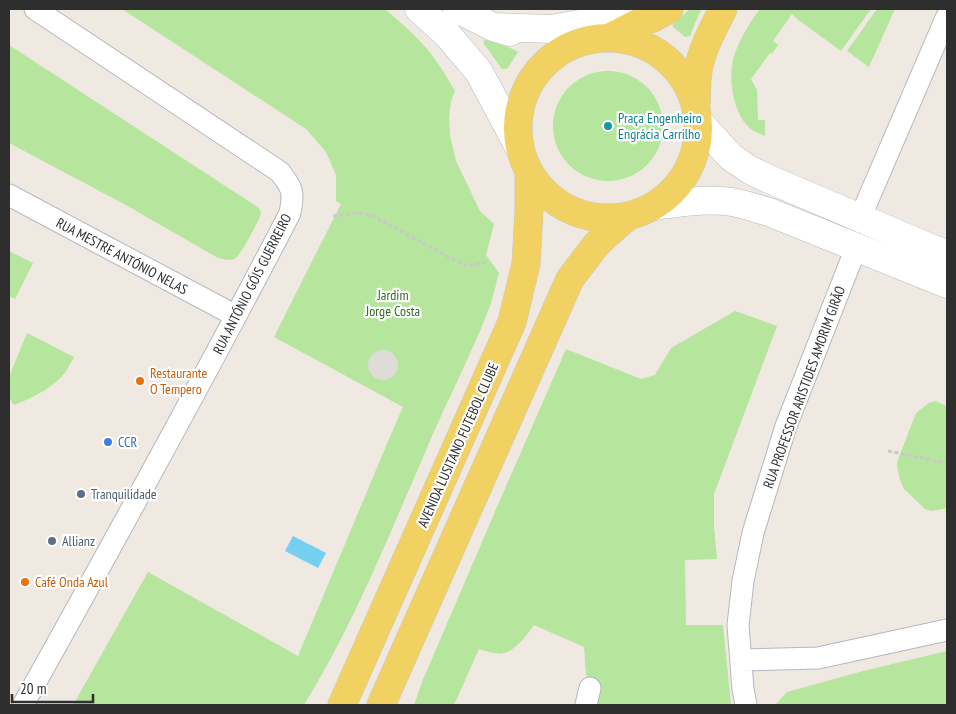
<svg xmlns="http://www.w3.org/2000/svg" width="956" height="714" viewBox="0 0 956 714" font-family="'PT Sans Narrow',sans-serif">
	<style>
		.green { fill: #b6e59e }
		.plaza { fill: #dfdcd8 }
		.water { fill: #75cff0 }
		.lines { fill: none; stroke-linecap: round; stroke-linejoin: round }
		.minor-casing { stroke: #b4b7c1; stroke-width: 23 }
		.tertiary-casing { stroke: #b4b7c1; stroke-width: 29 }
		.secondary-casing { stroke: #b4b7c1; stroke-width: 29 }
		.primary-casing { stroke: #c9c9c9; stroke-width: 29 }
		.path { stroke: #c9c9c9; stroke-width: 3; stroke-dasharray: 4 2.5; stroke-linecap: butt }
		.minor { stroke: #fff; stroke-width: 21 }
		.tertiary { stroke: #fff; stroke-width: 28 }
		.secondary { stroke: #fff; stroke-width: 28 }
		.primary { stroke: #f2d163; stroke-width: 28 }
		.culture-dot { fill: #0f9aa8; stroke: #fff; stroke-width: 2 }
		.food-dot { fill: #e8710a; stroke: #fff; stroke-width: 2 }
		.shop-dot { fill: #3f7fe0; stroke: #fff; stroke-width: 2 }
		.service-dot { fill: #5c6f8a; stroke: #fff; stroke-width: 2 }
		.labels { text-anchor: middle; stroke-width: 4.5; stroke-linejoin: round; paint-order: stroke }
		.culture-label { font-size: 14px; fill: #0d838f; stroke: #fff; text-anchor: start }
		.street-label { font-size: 14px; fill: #2e2e2e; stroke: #fff }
		.park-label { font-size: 14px; fill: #2c6e1b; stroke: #fff }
		.food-label { font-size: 14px; fill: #c56008; stroke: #fff; text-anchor: start }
		.shop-label { font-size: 14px; fill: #366cbe; stroke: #fff; text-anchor: start }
		.service-label { font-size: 14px; fill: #4e5e75; stroke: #fff; text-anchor: start }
	</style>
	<rect width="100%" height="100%" fill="#efe9e1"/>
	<path class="green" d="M122,9H385C405,26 427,45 441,68C446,75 450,83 455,91L451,101L449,117L450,135L456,161L480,211L494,224L486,255L499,273C496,283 494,295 490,306C472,354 447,400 427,448C389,535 354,624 304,705H73L148,572L298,656L389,439L403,407L274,337L341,204L336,201V175L326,152L306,129Z
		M690,9H702L698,16L690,36L685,37L672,26L675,22Z
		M760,9H871L841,51L797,19L792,14L773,41L778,45L772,54L770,53L751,79L757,90L758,120H765V136C761,134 755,132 751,129C732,114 727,74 735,53C741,37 750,22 760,9Z
		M877,9H895L869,67L847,51Z
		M485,40C493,42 513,48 518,52L508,68L504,69H502L484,44L483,41Z
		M9,45L259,208L261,213L259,219C255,226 241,256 234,259C229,261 223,259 218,258L124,204L9,143Z
		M553 126a55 55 0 1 1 110 0a55 55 0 1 1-110 0Z
		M9,251L33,263L15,299L9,296Z
		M735,311L777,326L714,494V527L717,559L685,560L686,625H723L731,705H597L598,700L586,674L584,647L534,625C527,635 516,650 504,653C496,655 487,651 479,649L454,705H414L422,682L500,500L566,349L641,379L655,375L671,348Z
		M27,333L74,357C72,361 69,366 66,371C55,387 32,398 14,405L9,398V377Z
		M935,401L947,406V508L932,511L925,509L904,489L900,480L898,471L897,462L916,413L929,403Z
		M947,651V705H775L787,692L863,671Z"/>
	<path class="plaza" d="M368 365a15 15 0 1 1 30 0a15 15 0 1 1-30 0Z"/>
	<path class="water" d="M293,536L326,553L318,568L285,551Z"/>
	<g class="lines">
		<defs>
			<path id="minor" d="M9,195L236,316
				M860,218L947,16
				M741,660L818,658L947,630
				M23,705C114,542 204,379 290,213C294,192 293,189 280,172L35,9
				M586,705L590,688
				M746,705L743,689L738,625L743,581L753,533L786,426L856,248"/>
			<path id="tertiary" d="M419,9L447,34L479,72L519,147
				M457,9L493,27L510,32
				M493,27L551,29L585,23L624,9"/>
			<path id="secondary" d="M698,121L731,157L750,170L771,180L947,255
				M654,206C680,203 706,198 732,202C744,204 757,209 769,212L947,284"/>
			<path id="primary" d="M609,38L638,23L653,18L669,9
				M518 128a90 90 0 1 1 180 0a90 90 0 1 1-180 0Z
				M696,106C697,95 696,82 698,71C702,48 713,29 723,9
				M342,705L512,322L526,264L529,212V173
				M381,705L570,279L596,245L605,236L627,217"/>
		</defs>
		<use href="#minor" class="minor-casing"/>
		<use href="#tertiary" class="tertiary-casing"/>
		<use href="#secondary" class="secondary-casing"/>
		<use href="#primary" class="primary-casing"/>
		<path class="path" d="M333,216L358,213L371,215L458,262L470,266L486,262
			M888,451L947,463"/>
		<use href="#minor" class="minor"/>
		<use href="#tertiary" class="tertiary"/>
		<use href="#secondary" class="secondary"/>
		<use href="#primary" class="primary"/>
	</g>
	<circle class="culture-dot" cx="608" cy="126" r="5"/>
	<g class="food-dot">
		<circle cx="140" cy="381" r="5"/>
		<circle cx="25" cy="582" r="5"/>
	</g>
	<circle class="shop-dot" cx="108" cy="442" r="5"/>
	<g class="service-dot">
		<circle cx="81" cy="494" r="5"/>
		<circle cx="52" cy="541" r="5"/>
	</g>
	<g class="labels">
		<g class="culture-label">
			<text x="618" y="123">Praça Engenheiro<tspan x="618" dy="16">Engrácia Carrilho</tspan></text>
		</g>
		<g class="street-label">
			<text transform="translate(122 256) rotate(28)" y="5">RUA MESTRE ANTÓNIO NELAS</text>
			<text transform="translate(252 284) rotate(-63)" y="5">RUA ANTÓNIO GÓIS GUERREIRO</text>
			<text transform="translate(804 387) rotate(-70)" y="5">RUA PROFESSOR ARISTIDES AMORIM GIRÃO</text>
			<text transform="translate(458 445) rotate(-66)" y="5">AVENIDA LUSITANO FUTEBOL CLUBE</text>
		</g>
		<g class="park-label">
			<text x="393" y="300">Jardim<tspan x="393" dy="16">Jorge Costa</tspan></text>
		</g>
		<g class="food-label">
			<text x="150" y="378">Restaurante<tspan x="150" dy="16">O Tempero</tspan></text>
			<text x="35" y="587">Café Onda Azul</text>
		</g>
		<g class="shop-label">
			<text x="118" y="447">CCR</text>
		</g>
		<g class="service-label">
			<text x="91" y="499">Tranquilidade</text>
			<text x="62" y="546">Allianz</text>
		</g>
	</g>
	<rect width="956" height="714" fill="none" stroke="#2e2e2e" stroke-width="20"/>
	<path d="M12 694v8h81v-8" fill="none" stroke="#2e2e2e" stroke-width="2.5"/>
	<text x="20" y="694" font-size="15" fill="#2e2e2e" stroke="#ffffff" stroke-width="4" paint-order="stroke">20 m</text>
</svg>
